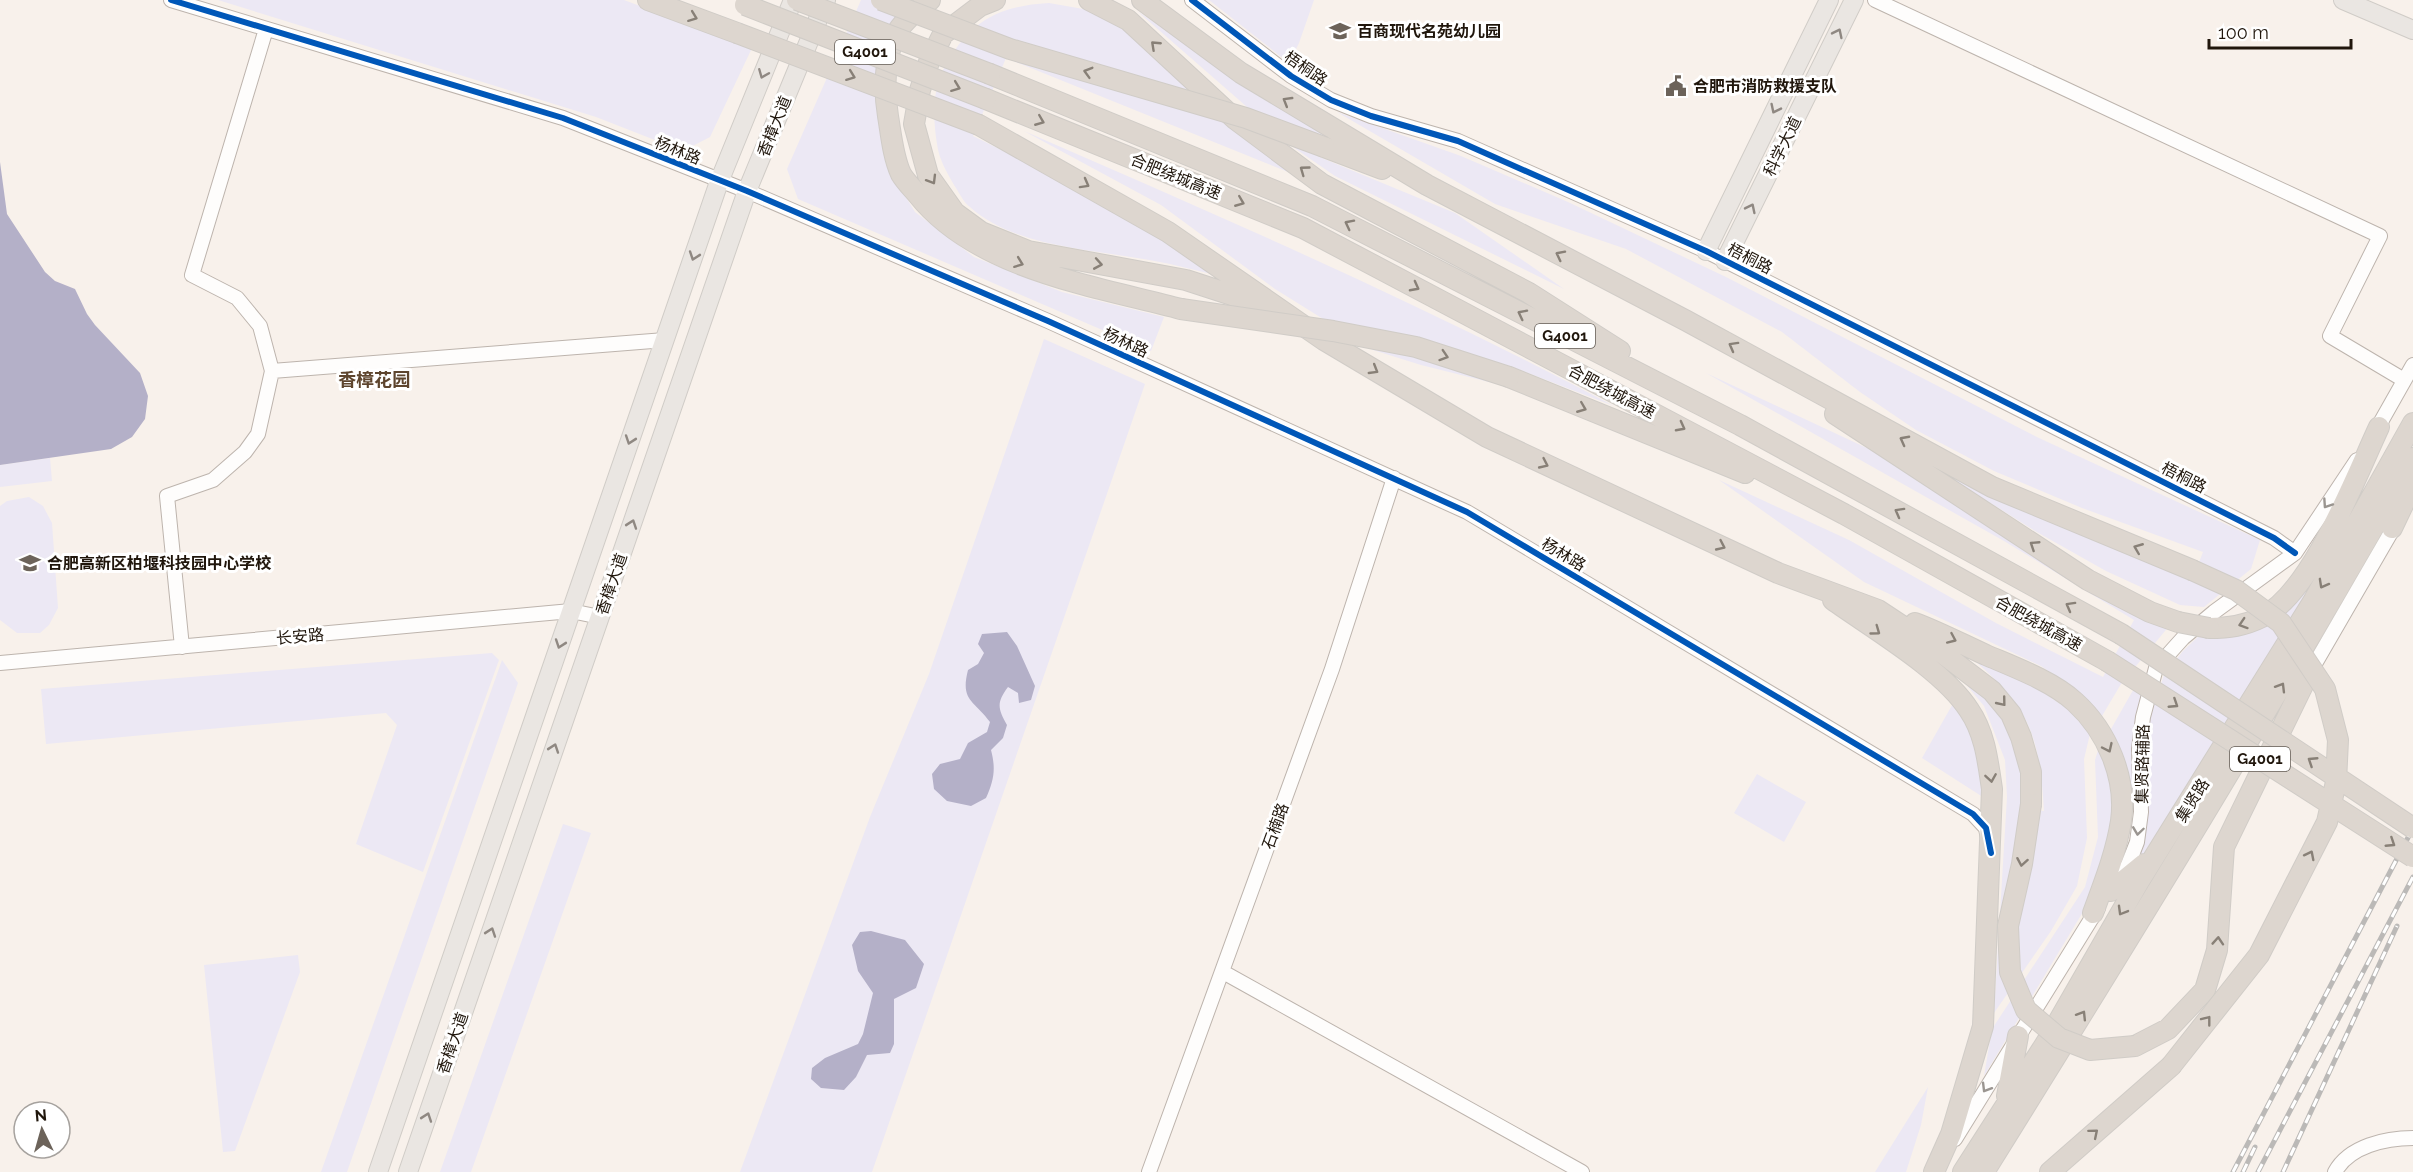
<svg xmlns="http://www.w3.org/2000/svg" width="2413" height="1172" viewBox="0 0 2413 1172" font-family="Raleway,'Noto Sans SC',sans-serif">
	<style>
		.green { fill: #ece8f4 }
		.water { fill: #b4b0c8 }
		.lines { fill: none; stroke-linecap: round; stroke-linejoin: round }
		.minor-casing { stroke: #bdb4ad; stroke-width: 16 }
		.major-casing { stroke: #d0ccc7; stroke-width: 20 }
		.highway-casing { stroke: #d0ccc7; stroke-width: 22 }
		.minor { stroke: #fefdfc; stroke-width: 14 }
		.major { stroke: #eae6e2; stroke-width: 18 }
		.highway { stroke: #ddd6cf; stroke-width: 20 }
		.rail-casing { stroke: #bbb9b7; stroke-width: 5 }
		.rail { stroke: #fff; stroke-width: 3; stroke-dasharray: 9; stroke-linecap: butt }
		.highway-bridge-casing { stroke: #d0ccc7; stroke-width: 22; stroke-linecap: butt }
		.highway-bridge { stroke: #ddd6cf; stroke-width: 20 }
		.cycleway-casing { stroke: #fff; stroke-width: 10 }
		.cycleway { stroke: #0057b8; stroke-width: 6 }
		.oneway { stroke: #888077 }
		.oneway2 { stroke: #8f8882 }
		.oneway3 { stroke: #9a9590 }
		.labels { text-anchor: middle; stroke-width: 6; stroke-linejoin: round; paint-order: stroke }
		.shield { fill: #fff; stroke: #635c55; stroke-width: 1.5 }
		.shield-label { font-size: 15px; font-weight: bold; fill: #20160c }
		.poi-label { font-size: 16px; font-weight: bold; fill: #20160c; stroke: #fff; text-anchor: start }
		.street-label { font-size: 16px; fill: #20160c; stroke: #fff }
		.neighbourhood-label { font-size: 18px; font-weight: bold; fill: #5e452e; stroke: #fff }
	</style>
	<rect width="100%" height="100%" fill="#f8f1eb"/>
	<path class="green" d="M218,0H624L752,48L710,137L683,151L596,117Z
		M861,0H916L878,102L886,165L915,212L974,257L1062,292L1164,317L1151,351L798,199L787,169Z
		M1209,0H1314L1299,43L1289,63Z
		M1049,3L1089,10L1132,33L1298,176L1006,58L973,136L1097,197L1221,276C1193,270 1166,262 1137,258C1084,249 1012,245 970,207C963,202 959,192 954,185C946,171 939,159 937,144C933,119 932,91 944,68C969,22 997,6 1049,3Z
		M1137,11L1326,133L1317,156L1455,213L1564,289L1335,176L1293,147Z
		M1337,112L1461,156L1568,202L1726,277L2039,438L2260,540L2251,569L2204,607L2180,605L2106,571L2035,531L1946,475L2054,522L2194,575L2203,552L2082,508L1994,471L1916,430L1860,392L1782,332L1626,249L1495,204Z
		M1024,131C1222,217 1422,304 1614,406L1507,365L1501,385L1421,365L1373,350L1275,289L1161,205Z
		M1044,339L1145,384L872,1172H740L870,817L929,674Z
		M1706,373L1886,457L2170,625L2121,684L2102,716L2074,689L2041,666L1864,582L1719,480L1849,540L1996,623L2103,677L2134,620L2004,541Z
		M50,458L52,481L0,487V465Z
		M29,497L43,506L52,523L58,608L49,625L40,633H17L0,620V506L7,501Z
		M2317,576L2250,690L2132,871L2147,815V726L2164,675L2183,651L2201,634L2268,622L2295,602Z
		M1923,649L1997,702L2018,746L2026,809L2044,811C2039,725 2026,704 1961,649L2034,686L2069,710L2090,734L2084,759L2087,838L2077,886L2051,931L1994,1013L2007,797L2005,760L1984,706L1964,682Z
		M492,653L499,660L423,872L356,844L397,725L386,713L46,744L41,689Z
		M502,660L518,683L347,1172H321Z
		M2148,673C2141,700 2134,726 2133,754C2131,787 2136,819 2124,851L2126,770L2111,729L2132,692Z
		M1955,700L1973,731L1986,799L1922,758Z
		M2099,747L2107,765L2112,792L2114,827L2092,897L1984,1076L1992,1029L2085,887L2098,837L2095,760Z
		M1757,774L1806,802L1784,842L1734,813Z
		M563,824L591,833L471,1172H440Z
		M298,955L300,972L235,1151L223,1152L204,965Z
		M1928,1087L1921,1125L1906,1172H1875Z"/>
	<path class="water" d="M0,162L7,214L45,272L55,281L75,289L87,314L95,325L140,373L148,396L145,419L132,437L111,449L0,465Z
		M1007,632L1017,646L1035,686L1031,700L1019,703L1018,693L1008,687C996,703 998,709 1007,725L1003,738L991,750C996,769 994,780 986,798L971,806L947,801L934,789L932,774L940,764L960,759L968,743L987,732L990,722C974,700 960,701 968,670L978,664L984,653L978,644L982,634Z
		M871,931L905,940L924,964L916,988L894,999V1044L890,1053L867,1055L856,1077L844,1090L821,1088L811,1079L812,1068L825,1058L858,1044L863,1034L873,993L858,971L852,945L860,932Z"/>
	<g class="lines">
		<defs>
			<path id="minor" d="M171,0L563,118L747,191L1048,321L1467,512L1973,814L1986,828L1988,839
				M1192,0L1291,76L1331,100L1371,116L1458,141L1706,251L2274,538L2295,553
				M1875,0L2380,236L2330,336L2404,380
				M272,371L665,340
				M2374,434L2413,365
				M182,647L167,496L213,480L245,452L258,434L272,371L260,326L237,298L192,275L266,29
				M0,663L571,611L600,617
				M2309,674L2397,522
				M2118,880L2128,865L2137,842L2141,812L2139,749L2143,717L2156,668L2183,638L2214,612L2295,553L2357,460
				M1223,972L1582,1172
				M1955,1139L2098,908
				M1149,1172L1332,669L1394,478
				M2335,1172C2349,1146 2386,1138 2413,1138"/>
			<path id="major" d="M2343,0L2413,30
				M1706,251L1829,0
				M1725,261L1854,0
				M378,1172L719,182L793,0
				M408,1172L747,191L826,0"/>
			<path id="highway" d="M648,0L737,33
				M930,0C918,10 902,21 895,36C884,59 884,92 888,116C891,134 893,157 901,174C905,181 913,189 918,195C977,269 1094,286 1181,309
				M995,0L980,6L943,34L929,62L920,90L914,124L928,175L955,213L981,232L1028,251L1186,280L1232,295L1275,316
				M1089,0L1128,20L1235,119L1322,184L1529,293L1620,351
				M1142,0L1241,73L1427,185L1685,320L1992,487L2192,570
				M990,74L1312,206L1740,425L2121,634
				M986,99L1303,228L1844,514L2107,661
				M979,125L1168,232L1324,340L1487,437L1778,573L1878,610L1937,649L1992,691L2011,714L2021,737L2031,772V804
				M1324,147L1382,169
				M1509,377L1745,473
				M1835,414L2088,580L2150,612L2178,622
				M2392,528L2413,484
				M1833,600C1872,628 1944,670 1969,710C1985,733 1988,762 1992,789L1983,1026L1951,1134L1934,1172
				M1915,623C1939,632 1962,644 1986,655C2014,667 2052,681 2075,702C2107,731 2127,778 2121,821C2116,853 2104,883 2093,913
				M2209,628C2229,628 2244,626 2262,617C2312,593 2356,476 2379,427
				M2111,891L2144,864
				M2135,1046L2168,1029L2205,990L2217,950L2224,847L2305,681
				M2007,1096L2018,1036
				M1963,1172L2046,1043L2138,883L2314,600L2413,423
				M1984,1172C2131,936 2276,700 2413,458
				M2050,1172L2171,1066"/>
		</defs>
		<use href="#minor" class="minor-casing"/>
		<use href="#major" class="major-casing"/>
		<use href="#highway" class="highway-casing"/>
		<use href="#minor" class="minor"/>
		<use href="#major" class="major"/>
		<use href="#highway" class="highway"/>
		<defs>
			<path id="rail" d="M2233,1172L2413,828
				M2243,1172L2255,1147
				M2258,1172L2413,877
				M2283,1172L2397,926"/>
		</defs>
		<use href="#rail" class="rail-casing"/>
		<use href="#rail" class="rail"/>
		<defs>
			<path id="highway-bridge" d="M797,0L990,74
				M881,0L1010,49L1246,118L1324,147
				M745,5L986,99
				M737,33L979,125
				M1181,309L1333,331L1416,347L1509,377
				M2178,622L2209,628
				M2121,634L2413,828
				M2107,661L2413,857
				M2031,804L2022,864L2008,926L2010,972L2026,1010L2059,1038L2090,1050L2135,1046
				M2171,1066L2259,955L2327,822L2336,782L2338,740L2325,689L2281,623L2236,590L2192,570"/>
		</defs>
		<use href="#highway-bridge" class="highway-bridge-casing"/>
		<use href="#highway-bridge" class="highway-bridge"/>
		<defs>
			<path id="cycleway" d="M171,0L563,118L747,191L1048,321L1467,512L1973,814L1986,828L1991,853
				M1192,0L1291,76L1331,100L1371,116L1458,141L1706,251L2274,538L2295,553"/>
		</defs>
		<use href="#cycleway" class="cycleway-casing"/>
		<use href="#cycleway" class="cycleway"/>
	</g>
	<defs><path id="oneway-chevron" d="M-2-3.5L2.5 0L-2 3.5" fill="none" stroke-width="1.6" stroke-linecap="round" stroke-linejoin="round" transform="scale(1.5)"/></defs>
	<g class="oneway">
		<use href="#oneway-chevron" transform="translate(693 17) rotate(21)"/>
		<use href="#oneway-chevron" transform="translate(1155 45) rotate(-137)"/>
		<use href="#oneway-chevron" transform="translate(1088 72) rotate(-164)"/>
		<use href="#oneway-chevron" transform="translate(851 76) rotate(21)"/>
		<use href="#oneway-chevron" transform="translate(956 87) rotate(21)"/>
		<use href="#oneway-chevron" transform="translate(1287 101) rotate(-149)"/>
		<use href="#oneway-chevron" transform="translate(1040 121) rotate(22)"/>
		<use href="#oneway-chevron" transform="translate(1304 170) rotate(-144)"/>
		<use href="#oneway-chevron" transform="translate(932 180) rotate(59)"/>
		<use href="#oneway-chevron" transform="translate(1085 184) rotate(29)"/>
		<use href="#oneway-chevron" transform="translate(1240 202) rotate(22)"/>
		<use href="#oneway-chevron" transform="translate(1349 224) rotate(-153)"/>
		<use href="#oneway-chevron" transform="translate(1560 255) rotate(-153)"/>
		<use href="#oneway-chevron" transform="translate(1019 263) rotate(21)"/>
		<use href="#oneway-chevron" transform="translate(1098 264) rotate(10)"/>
		<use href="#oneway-chevron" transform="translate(1415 287) rotate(28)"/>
		<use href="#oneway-chevron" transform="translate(1522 314) rotate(-153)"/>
		<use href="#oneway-chevron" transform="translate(1733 346) rotate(-151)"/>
		<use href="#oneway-chevron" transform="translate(1444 356) rotate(18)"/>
		<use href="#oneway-chevron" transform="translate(1374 370) rotate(31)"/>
		<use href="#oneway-chevron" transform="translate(1582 408) rotate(22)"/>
		<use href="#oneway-chevron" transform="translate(1681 427) rotate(28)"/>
		<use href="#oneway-chevron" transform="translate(1904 440) rotate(-152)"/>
		<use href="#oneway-chevron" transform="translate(1544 464) rotate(25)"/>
		<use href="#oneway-chevron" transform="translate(1899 512) rotate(-151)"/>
		<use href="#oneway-chevron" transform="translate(2034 545) rotate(-147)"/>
		<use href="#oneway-chevron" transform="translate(1721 546) rotate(25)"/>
		<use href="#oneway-chevron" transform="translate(2138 548) rotate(-158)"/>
		<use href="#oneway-chevron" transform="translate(2323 584) rotate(119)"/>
		<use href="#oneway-chevron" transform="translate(2070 606) rotate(-151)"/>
		<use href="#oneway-chevron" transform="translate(2243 624) rotate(162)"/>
		<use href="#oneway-chevron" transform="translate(1876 631) rotate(36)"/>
		<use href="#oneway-chevron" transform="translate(1952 639) rotate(24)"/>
		<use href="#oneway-chevron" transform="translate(2281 687) rotate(-59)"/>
		<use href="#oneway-chevron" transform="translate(2002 702) rotate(51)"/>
		<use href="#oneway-chevron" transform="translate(2174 704) rotate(33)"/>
		<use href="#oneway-chevron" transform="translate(2108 748) rotate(65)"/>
		<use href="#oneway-chevron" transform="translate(2312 761) rotate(-147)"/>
		<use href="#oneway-chevron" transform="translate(1991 778) rotate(81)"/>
		<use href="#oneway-chevron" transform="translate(2391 843) rotate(33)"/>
		<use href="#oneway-chevron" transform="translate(2310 855) rotate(-63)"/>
		<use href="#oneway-chevron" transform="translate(2022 862) rotate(100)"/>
		<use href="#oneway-chevron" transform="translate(2122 911) rotate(120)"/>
		<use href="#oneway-chevron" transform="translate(2218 941) rotate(-86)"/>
		<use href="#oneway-chevron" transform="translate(2082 1015) rotate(-58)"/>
		<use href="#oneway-chevron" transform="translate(2207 1020) rotate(-52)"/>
		<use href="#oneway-chevron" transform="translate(2094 1133) rotate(-40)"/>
	</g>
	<g class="oneway2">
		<use href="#oneway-chevron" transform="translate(1838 33) rotate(-64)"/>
		<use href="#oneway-chevron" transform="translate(763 74) rotate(112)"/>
		<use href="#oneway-chevron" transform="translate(1775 109) rotate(116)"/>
		<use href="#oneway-chevron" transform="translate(1751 208) rotate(-64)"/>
		<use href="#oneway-chevron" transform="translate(694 256) rotate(109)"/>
		<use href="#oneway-chevron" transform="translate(630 440) rotate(109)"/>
		<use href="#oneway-chevron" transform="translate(632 524) rotate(-71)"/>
		<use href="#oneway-chevron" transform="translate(560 644) rotate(109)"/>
		<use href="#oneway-chevron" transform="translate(554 748) rotate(-71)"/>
		<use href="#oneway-chevron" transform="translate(491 932) rotate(-71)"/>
		<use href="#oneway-chevron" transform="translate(427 1117) rotate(-71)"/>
	</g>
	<g class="oneway3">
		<use href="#oneway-chevron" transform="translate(2327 504) rotate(124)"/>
		<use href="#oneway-chevron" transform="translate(2138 831) rotate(98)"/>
		<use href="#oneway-chevron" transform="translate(1986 1088) rotate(121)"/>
	</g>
	<defs>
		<symbol id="school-bare" viewBox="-9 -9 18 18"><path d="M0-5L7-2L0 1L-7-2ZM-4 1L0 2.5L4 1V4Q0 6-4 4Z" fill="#6c635a" stroke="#fff" stroke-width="2.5" paint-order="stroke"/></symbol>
		<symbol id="civic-bare" viewBox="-9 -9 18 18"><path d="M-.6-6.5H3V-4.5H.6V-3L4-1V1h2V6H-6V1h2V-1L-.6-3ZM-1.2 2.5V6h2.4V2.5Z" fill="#6c635a" stroke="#fff" stroke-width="2.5" paint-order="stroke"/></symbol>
	</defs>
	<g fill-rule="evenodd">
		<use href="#school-bare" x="1325" y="16" width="30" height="30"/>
		<use href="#civic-bare" x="1661" y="71" width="30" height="30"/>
		<use href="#school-bare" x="15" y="548" width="30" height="30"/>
	</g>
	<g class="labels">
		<g class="shield">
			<rect x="835" y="40" width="60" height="24" rx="4.5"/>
			<rect x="1535" y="324" width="60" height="24" rx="4.5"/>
			<rect x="2230" y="747" width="60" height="24" rx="4.5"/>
		</g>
		<g class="shield-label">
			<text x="865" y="57">G4001</text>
			<text x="1565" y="341">G4001</text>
			<text x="2260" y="764">G4001</text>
		</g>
		<g class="poi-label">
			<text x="1357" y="37">百商现代名苑幼儿园</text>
			<text x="1693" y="92">合肥市消防救援支队</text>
			<text x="47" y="569">合肥高新区柏堰科技园中心学校</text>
		</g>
		<g class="street-label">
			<text transform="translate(1306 68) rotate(34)" y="6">梧桐路</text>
			<text transform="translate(774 126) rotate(-68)" y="6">香樟大道</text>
			<text transform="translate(1782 146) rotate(-64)" y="6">科学大道</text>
			<text transform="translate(678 150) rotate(22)" y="6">杨林路</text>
			<text transform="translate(1176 176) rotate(22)" y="6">合肥绕城高速</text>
			<text transform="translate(1750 258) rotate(27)" y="6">梧桐路</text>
			<text transform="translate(1126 342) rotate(25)" y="6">杨林路</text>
			<text transform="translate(1612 391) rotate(28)" y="6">合肥绕城高速</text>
			<text transform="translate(2184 477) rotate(27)" y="6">梧桐路</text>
			<text transform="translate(1564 554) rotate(31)" y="6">杨林路</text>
			<text transform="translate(611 584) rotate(-71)" y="6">香樟大道</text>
			<text transform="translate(2039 623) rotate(29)" y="6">合肥绕城高速</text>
			<text transform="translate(300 636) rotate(-5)" y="6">长安路</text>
			<text transform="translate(2142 764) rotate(-89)" y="6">集贤路辅路</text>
			<text transform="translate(2192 800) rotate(-58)" y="6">集贤路</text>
			<text transform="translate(1275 826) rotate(-70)" y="6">石楠路</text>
			<text transform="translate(452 1043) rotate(-71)" y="6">香樟大道</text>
		</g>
		<g class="neighbourhood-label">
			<text x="374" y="386">香樟花园</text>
		</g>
	</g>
	<g transform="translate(42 1130) rotate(355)"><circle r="28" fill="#ffffff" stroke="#a6a29e" stroke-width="1.5"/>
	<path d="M0-4.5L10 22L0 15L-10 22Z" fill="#6c635a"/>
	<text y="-9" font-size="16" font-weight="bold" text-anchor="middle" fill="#20160c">N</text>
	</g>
	<path d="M2209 39v9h142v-9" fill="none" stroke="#20160c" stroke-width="3"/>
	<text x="2218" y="39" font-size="18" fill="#20160c" stroke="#ffffff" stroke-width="4.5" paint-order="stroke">100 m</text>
</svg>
